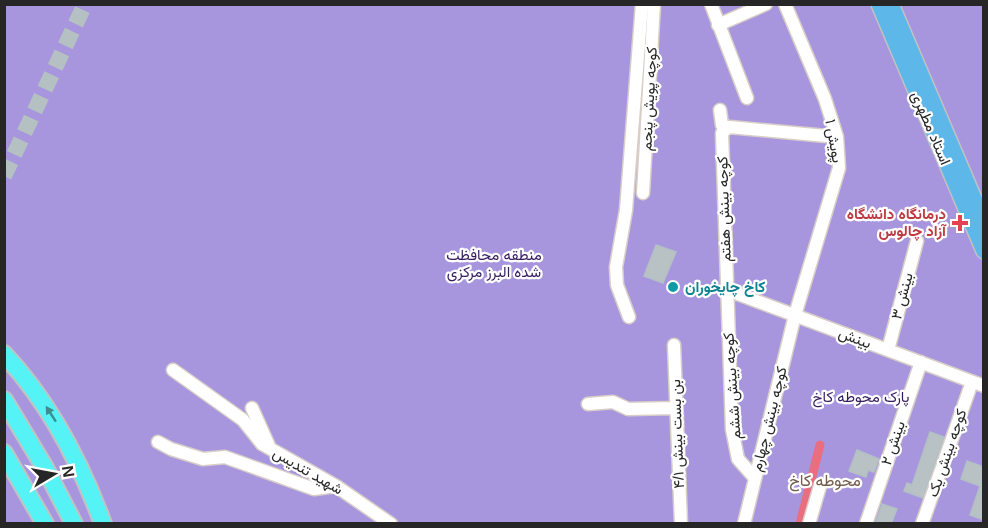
<svg xmlns="http://www.w3.org/2000/svg" width="988" height="528" viewBox="0 0 988 528" font-family="Helvetica,Vazirmatn,sans-serif">
	<style>
		.green { fill: #a796de }
		.lines { fill: none; stroke-linecap: round; stroke-linejoin: round }
		.canal { stroke: #e86e80; stroke-width: 9 }
		.building { fill: #b8c1c4; stroke: #b2c0c4; stroke-width: 1.5 }
		.highway-tunnel { stroke: #b4c0c2; stroke-width: 16; stroke-dasharray: 16 8; stroke-linecap: butt }
		.minor-casing { stroke: #d8cec7; stroke-width: 15 }
		.major-casing { stroke: #c2c2c2; stroke-width: 18 }
		.highway-casing { stroke: #c2c2c2; stroke-width: 20 }
		.minor { stroke: #fff; stroke-width: 12 }
		.major { stroke: #5db8e9; stroke-width: 15 }
		.highway { stroke: #56f3f6; stroke-width: 16 }
		.oneway { fill: #3e8c8e }
		.health-dot { fill: #e0444e; stroke: #fff; stroke-width: 2 }
		.culture-dot { fill: #0f9aa8; stroke: #fff; stroke-width: 2 }
		.labels { text-anchor: middle; stroke-width: 4.5; stroke-linejoin: round; paint-order: stroke }
		.street-label { font-size: 15px; fill: #262626; stroke: #fff }
		.health-label { font-size: 15px; font-weight: bold; fill: #be3a42; stroke: #fff; text-anchor: end }
		.park-label { font-size: 15px; fill: #351c5e; stroke: #fff }
		.culture-label { font-size: 15px; font-weight: bold; fill: #0d838f; stroke: #fff; text-anchor: start }
		.neighbourhood-label { font-size: 16px; fill: #745b4a; stroke: #fff }
	</style>
	<rect width="100%" height="100%" fill="#d8e6e9"/>
	<path class="green" d="M4,5H983V523H5Z"/>
	<g class="lines">
		<path class="canal" d="M800,524L820,445"/>
	</g>
	<path class="building" d="M656,245L676,252L663,283L644,276Z
		M930,432L944,437L923,498L904,491L907,483L912,485Z
		M857,450L879,459L874,472L868,470L866,477L849,471Z
		M967,461L984,467V520L970,515L980,486L961,479Z
		M882,504L897,509L891,524H875Z"/>
	<g class="lines">
		<path class="highway-tunnel" d="M4,176L85,4"/>
		<defs>
			<path id="minor" d="M711,4L747,98
				M718,25L766,4
				M720,110L722,125L725,130
				M725,130L722,133L732,429L738,459L754,477
				M725,130L729,127L837,137
				M643,193L654,4
				M727,290L984,386
				M629,317L617,285L616,267L626,210L642,4
				M674,345L681,524
				M888,350L917,241
				M173,370L243,420L262,444L336,486L391,524
				M588,404L613,402L628,409L676,408
				M252,408L269,446
				M158,442L171,449L203,459L225,457L314,489L336,486
				M744,524L795,315L839,168L837,137L825,99L785,4
				M809,524L820,486
				M866,524L921,362
				M922,524L972,382"/>
			<path id="major" d="M879,4L984,251
				M891,4L984,222"/>
			<path id="highway" d="M4,354C50,403 80,461 103,524
				M4,400L45,468L74,524
				M4,453L45,524"/>
		</defs>
		<use href="#minor" class="minor-casing"/>
		<use href="#major" class="major-casing"/>
		<use href="#highway" class="highway-casing"/>
		<use href="#minor" class="minor"/>
		<use href="#major" class="major"/>
		<use href="#highway" class="highway"/>
	</g>
	<defs><path id="oneway-solid" d="M-6-.8H1V-3.2L6.5 0L1 3.2V.8H-6Z" transform="scale(1.5)"/></defs>
	<use class="oneway" href="#oneway-solid" transform="translate(51 414) rotate(-123)"/>
	<path class="health-dot" d="M957 214h6v6h6v6h-6v6h-6v-6h-6v-6h6z"/>
	<circle class="culture-dot" cx="673" cy="287" r="6"/>
	<g class="labels">
		<g class="street-label">
			<text transform="translate(649 99) rotate(-87)" y="5">کوچه پویش پنجم</text>
			<text transform="translate(931 128) rotate(67)" y="5">استاد مطهری</text>
			<text transform="translate(834 141) rotate(80)" y="5">پویش ۱</text>
			<text transform="translate(724 209) rotate(-92)" y="5">کوچه بینش هفتم</text>
			<text transform="translate(902 296) rotate(-75)" y="5">بینش ۳</text>
			<text transform="translate(855 338) rotate(21)" y="5">بینش</text>
			<text transform="translate(732 386) rotate(-94)" y="5">کوچه بینش ششم</text>
			<text transform="translate(769 419) rotate(-76)" y="5">کوچه بینش چهارم</text>
			<text transform="translate(677 434) rotate(-92)" y="5">بن بست بینش ۴/۱</text>
			<text transform="translate(893 443) rotate(-71)" y="5">بینش ۲</text>
			<text transform="translate(947 453) rotate(-71)" y="5">کوچه بینش یک</text>
			<text transform="translate(308 471) rotate(30)" y="5">شهید تندیس</text>
		</g>
		<g class="health-label">
			<text x="946" y="219">درمانگاه دانشگاه<tspan x="946" dy="17">آزاد چالوس</tspan></text>
		</g>
		<g class="park-label">
			<text x="494" y="260">منطقه محافظت<tspan x="494" dy="17">شده البرز مرکزی</tspan></text>
			<text x="861" y="402">پارک محوطه کاخ</text>
		</g>
		<g class="culture-label">
			<text x="685" y="292">کاخ چایخوران</text>
		</g>
		<g class="neighbourhood-label">
			<text x="825" y="486">محوطه کاخ</text>
		</g>
	</g>
	<rect width="988" height="528" fill="none" stroke="#262626" stroke-width="12"/>
	<g transform="translate(54 474) rotate(80)" stroke="#ffffff" stroke-width="4.5" paint-order="stroke">
	<path d="M0-4.5L10 22L0 15L-10 22Z" fill="#262626"/>
	<text y="-9" font-size="16" font-weight="bold" text-anchor="middle" fill="#262626">N</text>
	</g>
</svg>
